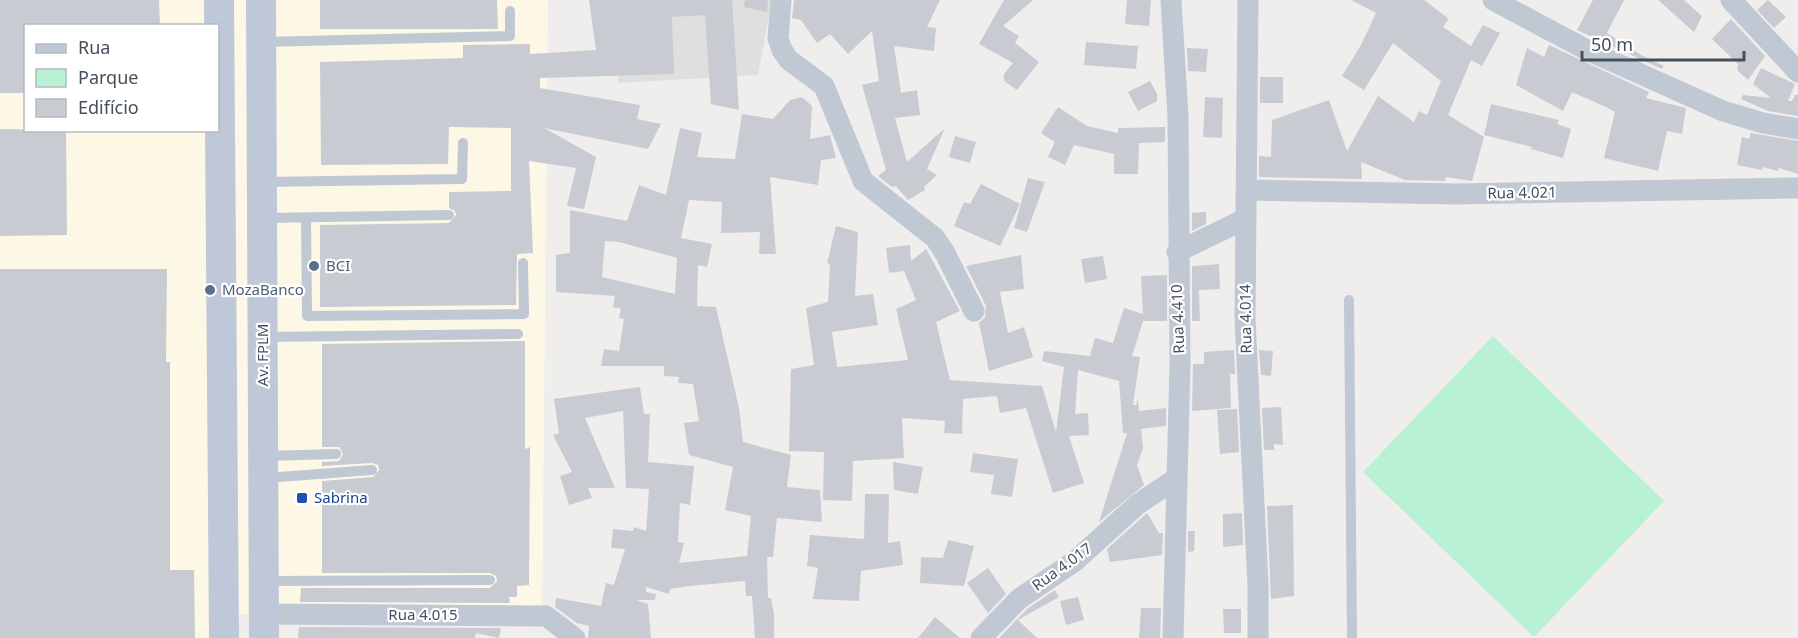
<svg xmlns="http://www.w3.org/2000/svg" width="1798" height="638" viewBox="0 0 1798 638" font-family="'Noto Sans',sans-serif">
	<style>
		.commercial { fill: #fdf8e5; fill-rule: evenodd }
		.education { fill: #e1dedf }
		.green { fill: #b8f1d3 }
		.building { fill: #c9cbd3; fill-rule: evenodd }
		.lines { fill: none; stroke-linecap: round; stroke-linejoin: round }
		.service { stroke: #c0c8d3; stroke-width: 10 }
		.minor { stroke: #c0c8d3; stroke-width: 21 }
		.secondary { stroke: #bfc8d8; stroke-width: 30 }
		.service-dot { fill: #5c6f8a; stroke: #fff; stroke-width: 2 }
		.transit-dot { fill: #1a4fb4; stroke: #fff; stroke-width: 2 }
		.labels { text-anchor: middle; stroke-width: 4.5; stroke-linejoin: round; paint-order: stroke }
		.street-label { font-size: 15px; fill: #454f5c; stroke: #fff }
		.service-label { font-size: 15px; fill: #4e5e75; stroke: #fff; text-anchor: start }
		.transit-label { font-size: 15px; fill: #164399; stroke: #fff; text-anchor: start }
	</style>
	<rect width="100%" height="100%" fill="#f0eded"/>
	<path class="commercial" d="M0,0H548L542,615L224,614V638H0ZM26,26H218V130H26Z"/>
	<path class="education" d="M625,0H772L758,75L618,83Z"/>
	<path class="green" d="M1493,336L1664,501L1534,637L1363,472Z"/>
	<path class="building" d="M0,0H159L160,26H26V93H0Z
		M320,0H497L498,29H320Z
		M589,0H732L739,110L711,104L705,15L672,17L674,74L540,78V88L640,105L637,119L661,124L648,149L544,128L596,157L584,209L567,206L576,168L529,161L533,253L517,254L516,305L320,307V225L449,223L456,215L455,211L449,208V192L511,191V128L449,127L448,164L321,165L320,62L463,58V45L530,44V54L596,50Z
		M745,0H768L767,12L744,7Z
		M794,0H940L927,27L936,28L934,51L894,46L901,93L917,90L920,115L895,118L907,162L945,128L927,169L937,175L924,187L925,190L908,200L896,186L892,187L878,176L886,170L862,85L879,81L872,31L848,54L830,34L817,43L801,20L792,18Z
		M1004,0H1033L1003,26L1019,36L1015,43L1039,62L1017,90L1004,81V74L1013,63L979,44Z
		M1127,0H1151L1149,26L1125,24Z
		M1351,0H1424L1449,19L1443,27L1471,46L1483,25L1500,33L1482,66L1471,60L1448,115L1484,137L1472,181L1446,177L1445,181L1405,180L1361,162L1362,179L1259,177V156L1271,157L1272,120L1329,100L1347,151L1378,96L1414,122L1419,111L1427,115L1441,81L1393,43L1364,90L1342,76L1361,45L1376,13Z
		M1593,0H1624L1607,33L1641,55L1664,66L1662,69L1577,30Z
		M1658,0H1684L1702,16L1694,32Z
		M1768,0L1786,17L1774,28L1757,10Z
		M1731,19L1765,56L1748,80L1737,70L1738,64L1712,39Z
		M1086,42L1138,46L1136,69L1084,65Z
		M1549,45L1649,92L1646,98L1686,108L1682,134L1667,131L1658,171L1604,158L1615,112L1606,107L1572,92L1563,111L1516,85L1527,48L1544,57Z
		M1187,48L1208,49L1206,72L1188,71Z
		M1761,68L1795,84L1788,101H1792L1795,95H1798V116L1768,111L1741,99L1743,95L1771,98L1753,84Z
		M1260,77H1283V103H1260Z
		M1150,81L1157,94V101L1138,111L1128,92Z
		M802,97L812,106L810,139L830,135L836,158L821,160L818,185L770,177L776,254H759L760,232L721,233L722,202L689,200L681,238L712,244L707,267L698,265L697,306L716,307L739,408L743,442L791,455L787,487L820,490L822,522L777,518L773,557H767L768,598H771L774,614V638H755L752,596H746L745,581L689,586L670,589L669,594L646,587V592L656,594L655,600H636L648,604L651,638H588L589,626L577,623L555,607L556,598L601,606L606,583L614,585L625,549L611,548L613,529L633,531L634,527L646,531L649,489L626,488L623,411L585,418L615,488H588L592,498L569,505L560,476L572,472L553,435L559,433L554,399L640,387L644,414H650L648,462L694,466L690,505L680,503L678,542L684,543L679,563L747,556L751,516L725,510L733,467L689,455L684,423L699,421L693,384L678,383L679,377L664,376V366H601L604,349L619,351L624,319L619,318L621,309L613,307L615,296L556,292V255L570,253V210L627,221L639,185L666,195L680,128L702,133L697,157L735,159L742,114L773,119L790,100ZM605,241L619,242L677,258L675,294L602,277Z
		M1205,97L1223,98L1222,138L1203,137Z
		M1491,104L1559,120L1557,124L1571,129L1563,158L1531,149L1532,147L1484,135Z
		M1058,107L1087,126L1118,133V128L1165,127V142L1139,143L1138,174H1114V154L1074,145L1065,165L1048,157L1055,142L1041,133Z
		M0,129L66,130L67,235L0,236Z
		M1751,133L1798,141V174L1779,168L1778,171L1762,167V170L1737,165L1742,137L1749,139Z
		M955,136L976,142L970,163L949,157Z
		M1028,178L1045,182L1027,232L1014,228Z
		M981,184L1020,204L1000,246L954,226L964,202L970,204Z
		M1206,212V224L1192,231V213Z
		M836,226L858,232L855,296L873,294L878,325L832,332L837,367L908,360L896,309L916,300L904,271L889,273L886,248L910,245L911,261L926,249L960,311L936,322L950,380L1042,386L1056,432L1064,367L1042,361L1044,351L1090,356L1095,338L1113,343L1124,308L1143,314L1141,276L1167,275V321H1143L1132,356L1140,357L1133,405H1136L1138,398L1139,411L1166,408V426L1141,429L1143,448L1137,465L1144,485L1099,522L1127,433H1123L1119,381L1078,370L1075,414L1088,413L1089,435L1069,436L1084,483L1053,493L1026,408L1000,413L997,396L963,399L962,434L944,433L945,421L902,418L904,458L853,461L852,501L823,500L824,452L789,451L791,369L814,365L806,308L828,302L830,264L827,263Z
		M1021,255L1024,289L1000,292L1008,333L1024,327L1033,357L989,371L979,323L985,317L986,306L966,266Z
		M1103,256L1107,279L1085,283L1081,259Z
		M1219,264L1220,289L1199,290L1200,321H1192V266Z
		M0,269H167L166,362H170V570H194L195,638H0Z
		M525,341V449L530,447L529,585L517,586V597H509L510,603L300,602L301,588H490L497,581L496,576L490,573H322V481L373,477L379,470L378,465L372,463L322,466V462L339,461L343,454L339,447H322V344Z
		M1234,350L1235,374H1230L1231,408L1192,411L1193,364H1204V352Z
		M1259,350L1273,351L1271,376L1261,375Z
		M1281,407L1283,445L1274,444V450H1264L1262,408Z
		M1237,409L1239,452L1220,454L1217,410Z
		M973,453L1018,459L1012,497L991,494L994,475L970,472Z
		M893,462L923,467L918,494L894,490Z
		M865,494H889L888,543L900,541L903,565L861,571L859,601L813,599L818,568L807,566L810,535L864,539Z
		M1293,505L1294,596L1271,599L1267,506Z
		M1147,513L1159,533H1163L1162,555L1110,562L1107,549Z
		M1242,513L1243,545L1223,547V514Z
		M1188,531H1195L1194,551L1188,552Z
		M948,540L974,546L964,586L920,583L921,557L943,558Z
		M988,568L1006,594L988,613L967,583Z
		M1055,590L1059,597L1018,620L1037,638H999L1027,609Z
		M1078,597L1084,620L1066,625L1060,601Z
		M1141,608H1161L1160,638H1139Z
		M1223,609H1241V633H1224Z
		M935,617L960,638H918Z
		M299,627L501,628L499,638L476,633L475,638H298Z"/>
	<g class="lines">
		<path class="service" d="M262,42L510,36V11
			M263,182L462,179L463,143
			M264,218L449,215
			M306,218L307,316L524,314L523,263
			M1349,300L1352,638
			M263,337L518,334
			M266,456L336,454
			M266,478L372,470
			M266,581L490,580"/>
		<path class="minor" d="M781,0L778,38L782,50L789,60L824,86L863,181L935,238L945,253L974,311
			M1171,0L1178,117L1180,363L1173,638
			M1248,0L1245,318L1258,586V638
			M1493,0L1587,50L1723,111L1763,123L1798,129
			M1731,0L1798,72
			M1246,190L1455,194L1798,188
			M1177,252L1245,219
			M264,614L546,616L575,638
			M981,638L1019,599L1075,561L1138,504L1177,478"/>
		<path class="secondary" d="M219,0L224,638
			M261,0L264,638"/>
	</g>
	<g class="service-dot">
		<circle cx="314" cy="266" r="6"/>
		<circle cx="210" cy="290" r="6"/>
	</g>
	<rect class="transit-dot" x="296" y="492" width="12" height="12" rx="3"/>
	<g class="labels">
		<g class="street-label">
			<text transform="translate(1522 193) rotate(-1)" y="5">Rua 4.021</text>
			<text transform="translate(1178 319) rotate(-92)" y="5">Rua 4.410</text>
			<text transform="translate(1246 319) rotate(-91)" y="5">Rua 4.014</text>
			<text transform="translate(263 355) rotate(-90)" y="5">Av. FPLM</text>
			<text transform="translate(1062 567) rotate(-36)" y="5">Rua 4.017</text>
			<text x="423" y="620">Rua 4.015</text>
		</g>
		<g class="service-label">
			<text x="326" y="271">BCI</text>
			<text x="222" y="295">MozaBanco</text>
		</g>
		<g class="transit-label">
			<text x="314" y="503">Sabrina</text>
		</g>
	</g>
	<rect x="24" y="24" width="195" height="108" fill="#ffffff" stroke="#b5b9be" stroke-width="1.5"/>
	<rect x="36" y="44" width="30" height="9" fill="#bfc8d8" stroke="#b5b9be" stroke-width="1.5"/>
	<text x="78" y="54" font-size="18" fill="#454f5c">Rua</text>
	<rect x="36" y="69" width="30" height="18" fill="#b8f1d3" stroke="#b5b9be" stroke-width="1.5"/>
	<text x="78" y="84" font-size="18" fill="#454f5c">Parque</text>
	<rect x="36" y="99" width="30" height="18" fill="#c9cbd3" stroke="#b5b9be" stroke-width="1.5"/>
	<text x="78" y="114" font-size="18" fill="#454f5c">Edifício</text>
	<path d="M1582 51v9h162v-9" fill="none" stroke="#454f5c" stroke-width="3"/>
	<text x="1591" y="51" font-size="18" fill="#454f5c" stroke="#ffffff" stroke-width="4.5" paint-order="stroke">50 m</text>
</svg>
